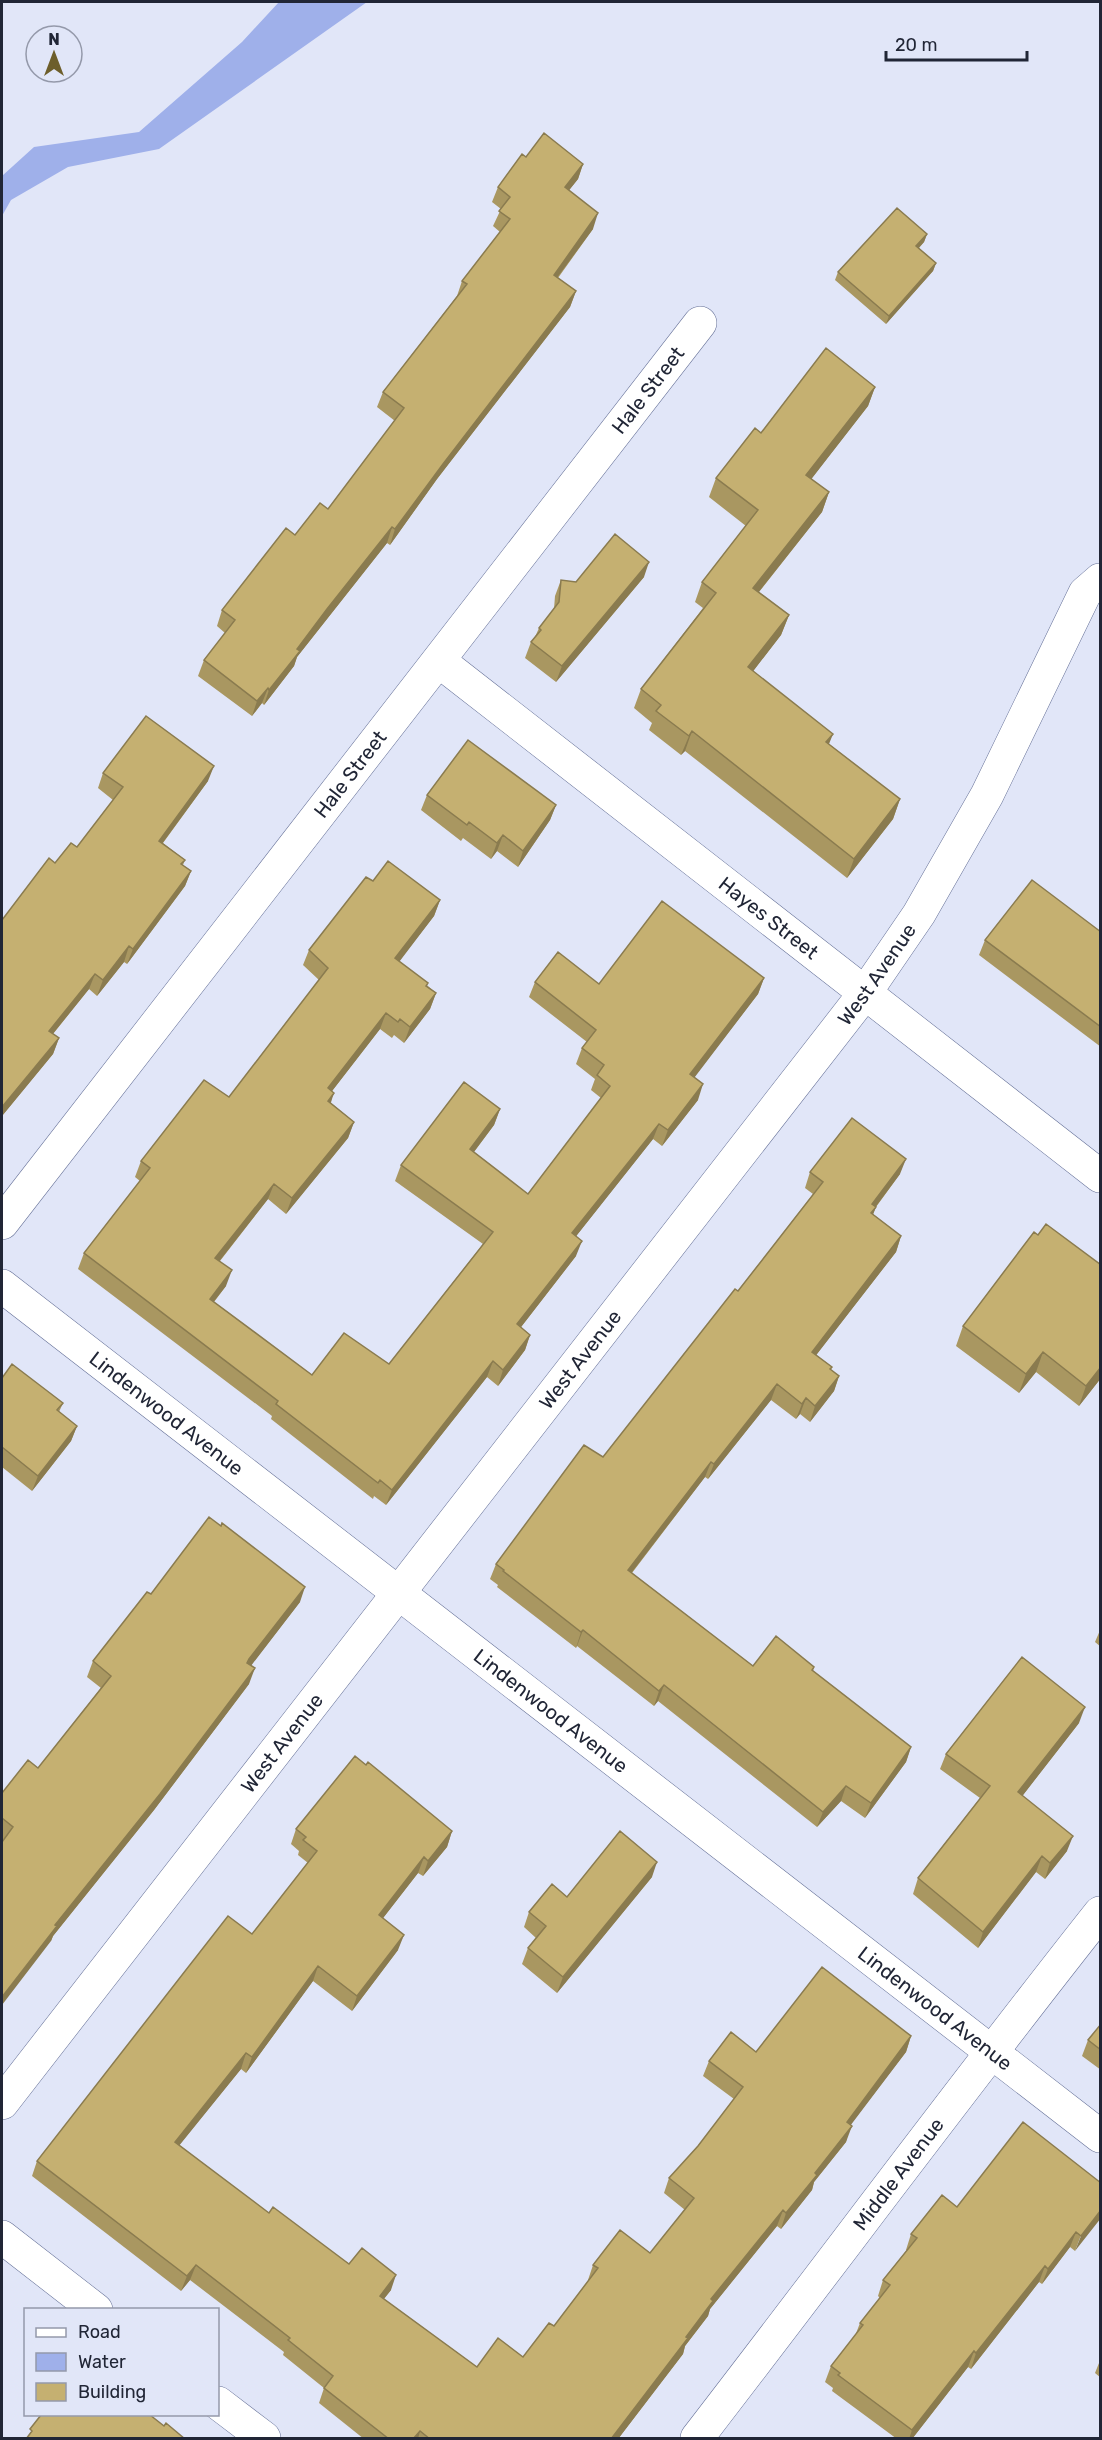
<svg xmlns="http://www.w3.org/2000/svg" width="1102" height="2440" viewBox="0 0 1102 2440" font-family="Rubik,sans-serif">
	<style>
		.water { fill: #9fb0ea }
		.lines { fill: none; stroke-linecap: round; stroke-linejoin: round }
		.minor-casing { stroke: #667198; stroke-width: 34 }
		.minor { stroke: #fff; stroke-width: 33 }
		.wall { fill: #a99761 }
		.shaded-wall { fill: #8a7b4f }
		.building { fill: #c5b071; stroke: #8a7b4f; stroke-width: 1.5 }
		.labels { text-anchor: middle; stroke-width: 5; stroke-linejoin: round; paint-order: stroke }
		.street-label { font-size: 20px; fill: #212636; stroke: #e1e6f8 }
	</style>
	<rect width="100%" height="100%" fill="#e1e6f8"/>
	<path class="water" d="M279,2H367L159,149L68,167L11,200L2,216V176L34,147L139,132L242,42Z"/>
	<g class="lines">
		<defs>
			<g id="minor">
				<path id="s1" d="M439,661L1100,1176"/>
				<path id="s2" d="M2,1223L700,323"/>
				<path id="s3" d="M2,1286L1100,2136"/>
				<path id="s4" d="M2,2103L865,993L919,914L987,795L1085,593L1100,580"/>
				<path d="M2,2237L96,2310"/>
				<path d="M218,2403L264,2438"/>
				<path id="s5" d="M697,2438C832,2263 963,2086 1100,1913"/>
			</g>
		</defs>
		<use href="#minor" class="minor-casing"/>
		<use href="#minor" class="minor"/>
	</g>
	<path class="wall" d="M526,157L583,164L578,179L569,190L593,229L558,278L576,291L570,307L437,479L390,545L387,543L297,657L294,666L264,705L262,703L252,716L198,676L204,660L225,633L217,626L222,610L295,535L328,509L395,421L377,407L383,392L457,296L462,281L500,232L493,226L501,209L492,202L498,187Z
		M927,234L924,242L919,248L936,263L933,271L886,324L835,280L838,272Z
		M875,387L868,406L811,479L829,492L822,512L759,592L789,615L781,635L753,671L829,744L900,799L893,819L847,878L685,751L681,755L649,730L652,723L634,708L641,689L703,608L695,602L702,582L746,526L709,497L716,478L761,433Z
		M644,577L556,682L525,658L531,642L535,637L539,628L554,609L555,596L561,580L576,582Z
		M103,773L208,781L163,843L185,860L183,865L191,871L185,886L127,964L124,962L97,996L89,989L53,1034L59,1038L53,1054L2,1116V920L55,863L77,847L113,800L98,788Z
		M427,795L556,805L550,820L518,867L497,851L491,859L463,838L461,841L421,810Z
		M373,881L440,900L434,916L399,961L436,993L430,1009L404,1043L394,1035L392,1038L380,1029L332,1091L331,1103L354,1122L348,1138L286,1214L268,1199L220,1261L226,1286L214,1302L312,1375L389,1364L483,1244L395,1181L401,1165L500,1109L494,1125L474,1152L528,1194L601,1098L591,1090L595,1079L576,1064L582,1048L587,1042L529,997L535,982L599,984L764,978L758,994L694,1077L698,1100L662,1146L653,1139L576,1236V1256L521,1327L530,1335L525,1350L498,1386L487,1377L386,1505L374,1496L373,1499L271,1419L272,1416L78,1269L84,1253L140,1181L135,1177L141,1161L229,1097L319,980L303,965L309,950Z
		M1101,932V1047L979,955L985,940Z
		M810,1172L900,1174L876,1207L873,1214L901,1236L896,1252L816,1355L832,1367L831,1370L839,1376L834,1391L810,1422L800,1414L796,1419L771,1400L708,1479L705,1477L632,1573L753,1666L814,1667L813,1671L911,1747L906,1762L865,1818L841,1801L817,1827L658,1701L654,1706L577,1646L576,1648L497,1587L498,1585L490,1579L496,1564L603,1457L738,1291L813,1194L805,1188Z
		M1034,1232L1101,1378L1079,1406L1036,1372L1019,1393L956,1346L963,1326Z
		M2,1378L63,1403L59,1412L77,1426L71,1441L32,1491L2,1467Z
		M151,1594L300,1602L251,1665L249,1684L154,1810L53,1936L51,1941L3,1839L2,1838V1793L38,1768L101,1688L87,1677L93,1661Z
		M1101,1628V1647L1095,1642Z
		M1079,1723L1022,1796L1067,1851L1045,1879L1036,1872L978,1948L913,1894L918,1878L980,1798L940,1769L946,1754Z
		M296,1829L452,1831L447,1847L423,1876L418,1873L383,1918L398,1950L352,2011L313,1981L246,2073L241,2069L179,2145L269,2213L391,2290L384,2299L477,2367L523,2357L554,2326L588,2281V2280L593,2265L650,2253L685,2210L664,2193L669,2178L698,2146L734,2099L703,2076L709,2061L756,2052L911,2036L906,2052L850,2125L846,2142L814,2182L812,2190L781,2229L777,2226L710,2309L708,2316L685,2346L683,2354L618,2439H364L319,2403L324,2388L283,2355L284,2352L190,2280L181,2291L32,2176L37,2161L252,1934L308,1863L298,1855L299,1851L291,1844Z
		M652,1877L557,1993L522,1964L528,1948L536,1938L524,1927L529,1912L567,1897Z
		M1101,2024V2070L1082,2056L1088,2040Z
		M1101,2183L1075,2251L1070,2247L1042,2284L1039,2282L971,2369L968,2367L912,2439H897L832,2391L833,2388L825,2382L831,2366L855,2336L860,2323L880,2298L878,2296L883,2280L907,2250H906L911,2234L957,2207Z
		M1101,2358V2378L1095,2373Z"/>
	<path class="shaded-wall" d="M583,164L578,179L559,203L565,187Z
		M598,213L593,229L548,290L554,275Z
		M927,234L924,242L913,254L916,246Z
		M936,263L933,271L886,324L889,316Z
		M576,291L570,307L437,479L390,545L395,529L443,464Z
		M875,387L868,406L799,495L806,475Z
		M829,492L822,512L746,608L753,588Z
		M392,527L387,543L297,657L294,666L264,705L269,690L297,649L327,609Z
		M649,562L644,577L556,682L562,666Z
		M789,615L781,635L741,687L748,667Z
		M268,688L262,703L252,716L257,701Z
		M692,731L685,751L681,755L689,736Z
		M833,734L825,754L826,742Z
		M214,766L208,781L153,856L159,841Z
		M900,799L893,819L847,878L854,859Z
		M556,805L550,820L518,867L523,851Z
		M503,835L497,851L491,859L497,843Z
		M191,871L185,886L127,964L133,949Z
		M440,900L434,916L390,974L395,958Z
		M129,946L124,962L97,996L103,980Z
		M95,974L89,989L43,1046L49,1031Z
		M764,978L758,994L685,1090L690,1074Z
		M436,993L430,1009L404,1043L410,1027Z
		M386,1013L380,1029L322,1104L328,1088Z
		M59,1038L53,1054L2,1116V1107Z
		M703,1084L698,1100L662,1146L668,1130Z
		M334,1093L329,1108L328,1101Z
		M500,1109L494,1125L464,1165L470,1149Z
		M354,1122L348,1138L286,1214L292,1198Z
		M659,1124L653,1139L566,1249L572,1233Z
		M906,1159L900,1174L874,1209L876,1207L870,1222L872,1204Z
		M274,1184L268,1199L210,1273L215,1258Z
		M901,1236L896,1252L807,1367L812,1352Z
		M582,1241L576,1256L511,1340L517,1324Z
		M232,1270L226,1286L204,1314L210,1299Z
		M530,1335L525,1350L498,1386L503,1370Z
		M1043,1352L1036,1372L1019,1393L1026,1374Z
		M493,1361L487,1377L386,1505L392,1490Z
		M1101,1367V1378L1079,1406L1086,1386Z
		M839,1376L834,1391L810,1422L815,1406Z
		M777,1384L771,1400L708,1479L714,1464Z
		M806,1398L800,1414L796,1419L802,1404Z
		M77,1426L71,1441L32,1491L38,1476Z
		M711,1462L705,1477L622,1585L628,1570Z
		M305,1587L300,1602L244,1675L249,1659Z
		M583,1630L577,1646L576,1648L581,1632Z
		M255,1668L249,1684L154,1810L53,1936L51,1941L2,2005V1997L55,1925Z
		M664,1685L658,1701L654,1706L659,1691Z
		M1085,1707L1079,1723L1013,1808L1018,1792Z
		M911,1747L906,1762L865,1818L871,1803Z
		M846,1786L841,1801L817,1827L823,1812Z
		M452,1831L447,1847L423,1876L428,1861Z
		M1073,1836L1067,1851L1045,1879L1050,1863Z
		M1042,1856L1036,1872L978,1948L983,1932Z
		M424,1857L418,1873L373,1931L379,1915Z
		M657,1862L652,1877L557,1993L563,1977Z
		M404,1935L398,1950L352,2011L357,1996Z
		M318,1966L313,1981L246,2073L252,2057Z
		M911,2036L906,2052L841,2138L847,2122Z
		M246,2053L241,2069L170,2157L175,2142Z
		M852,2126L846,2142L814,2182L812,2190L781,2229L786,2213L815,2173Z
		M783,2210L777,2226L710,2309L708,2316L685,2346L683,2354L618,2439H611L686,2337L711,2299Z
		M1101,2210V2218L1075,2251L1081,2236Z
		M1076,2232L1070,2247L1042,2284L1048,2269Z
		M196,2265L190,2280L181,2291L187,2276Z
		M1045,2266L1039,2282L971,2369L976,2353Z
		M396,2275L391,2290L374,2311L380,2296Z
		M974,2351L968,2367L912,2439H909L912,2430Z
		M420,2431L418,2439H413Z"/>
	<path class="building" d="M544,133L583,164L565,187L598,213L554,275L576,291L443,464L395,529L392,527L327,609L297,649L300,651L269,690L268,688L257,701L204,660L235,620L222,610L286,528L295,535L320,503L328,509L404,408L383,392L467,284L462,281L510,219L499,211L510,197L498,187L522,154L526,157Z
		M897,208L927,234L916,246L936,263L889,316L838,272Z
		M826,348L875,387L806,475L829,492L753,588L789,615L748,667L833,734L826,742L900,799L854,859L692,731L689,736L656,711L661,705L641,689L716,593L702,582L758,510L716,478L755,428L761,433Z
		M615,534L649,562L562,666L531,642L541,630L539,628L559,602L561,580L576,582Z
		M146,716L214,766L159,841L185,860L181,864L191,871L133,949L129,946L103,980L95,974L49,1031L59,1038L2,1107V920L49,858L55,863L71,843L77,847L123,787L103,773Z
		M468,740L556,805L523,851L503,835L497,843L469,822L467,825L427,795Z
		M388,861L440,900L395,958L428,983L426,986L436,993L410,1027L400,1019L398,1022L386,1013L328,1088L334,1093L328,1101L354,1122L292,1198L274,1184L215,1258L232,1270L210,1299L312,1375L344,1333L389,1364L493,1232L401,1165L464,1082L500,1109L470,1149L528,1194L610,1086L597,1075L604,1065L582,1048L596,1030L535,982L558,952L599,984L662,901L764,978L690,1074L703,1084L668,1130L659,1124L572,1233L582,1241L517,1324L530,1335L503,1370L493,1361L392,1490L380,1480L378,1483L276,1404L278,1401L84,1253L150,1168L141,1161L204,1080L229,1097L328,968L309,950L366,877L373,881Z
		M1032,880L1101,932V1027L985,940Z
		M852,1118L906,1159L872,1204L876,1207L871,1213L901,1236L812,1352L832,1367L830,1369L839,1376L815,1406L806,1398L802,1404L777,1384L714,1464L711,1462L628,1570L753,1666L776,1636L814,1667L812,1670L911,1747L871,1803L846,1786L823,1812L664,1685L659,1691L583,1630L581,1632L503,1571L504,1570L496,1564L584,1445L603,1457L735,1289L738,1291L823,1182L810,1172Z
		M1046,1224L1101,1265V1367L1086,1386L1043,1352L1026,1374L963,1326L1034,1232L1038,1235Z
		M12,1364L63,1403L57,1410L77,1426L38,1476L2,1447V1378Z
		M209,1517L221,1526L222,1523L305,1587L249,1659L247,1663L255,1668L160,1794L55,1925L57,1926L2,1997V1842L13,1827L2,1818V1793L28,1760L38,1768L111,1676L93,1661L147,1592L151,1594Z
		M1022,1657L1085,1707L1018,1792L1073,1836L1050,1863L1042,1856L983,1932L918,1878L990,1786L946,1754Z
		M355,1756L366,1765L368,1762L452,1831L428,1861L424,1857L379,1915L404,1935L357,1996L318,1966L252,2057L246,2053L175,2142L269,2213L273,2207L349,2264L362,2248L396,2275L380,2296L477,2367L498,2338L523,2357L549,2323L554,2326L598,2268L593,2265L620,2230L650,2253L694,2198L669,2178L698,2146L743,2087L709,2061L731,2032L756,2052L822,1967L911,2036L847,2122L852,2126L815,2173L817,2175L786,2213L783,2210L711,2299L713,2301L686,2337L688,2338L611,2439H430L420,2431L413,2439H389L324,2388L333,2376L288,2340L290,2338L196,2265L187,2276L37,2161L228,1916L252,1934L317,1851L303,1840L306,1837L296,1829Z
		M620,1831L657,1862L563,1977L528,1948L546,1926L529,1912L552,1884L567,1897Z
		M1101,2024V2050L1088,2040Z
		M1023,2122L1101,2183V2210L1081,2236L1076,2232L1048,2269L1045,2266L976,2353L974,2351L912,2430L838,2375L840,2373L831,2366L863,2325L860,2323L890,2285L883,2280L917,2238L911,2234L942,2195L957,2207Z
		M41,2415H150L164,2426L166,2423L185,2439H26L32,2431L30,2429Z"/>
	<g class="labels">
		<g class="street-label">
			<text dy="7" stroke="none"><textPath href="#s2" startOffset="1054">Hale Street</textPath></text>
			<text dy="7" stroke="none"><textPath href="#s2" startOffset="568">Hale Street</textPath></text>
			<text dy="7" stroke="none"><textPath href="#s1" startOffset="418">Hayes Street</textPath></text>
			<text dy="7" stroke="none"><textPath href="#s4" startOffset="1428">West Avenue</textPath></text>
			<text dy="7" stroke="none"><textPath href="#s4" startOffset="942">West Avenue</textPath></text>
			<text dy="7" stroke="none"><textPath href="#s3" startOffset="208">Lindenwood Avenue</textPath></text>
			<text dy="7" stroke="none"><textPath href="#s3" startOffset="694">Lindenwood Avenue</textPath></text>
			<text dy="7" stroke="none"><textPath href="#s4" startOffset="456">West Avenue</textPath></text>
			<text dy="7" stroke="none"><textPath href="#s3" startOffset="1180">Lindenwood Avenue</textPath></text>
			<text dy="7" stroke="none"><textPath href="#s5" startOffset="332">Middle Avenue</textPath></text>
		</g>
	</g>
	<rect width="1102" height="2440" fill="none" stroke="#212636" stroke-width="6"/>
	<rect x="24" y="2308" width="195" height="108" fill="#e1e6f8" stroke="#9499aa" stroke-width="1.5"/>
	<rect x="36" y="2328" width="30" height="9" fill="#ffffff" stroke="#9499aa" stroke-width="1.5"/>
	<text x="78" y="2338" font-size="18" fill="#212636">Road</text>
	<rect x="36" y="2353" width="30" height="18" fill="#9fb0ea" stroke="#9499aa" stroke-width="1.5"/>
	<text x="78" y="2368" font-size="18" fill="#212636">Water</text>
	<rect x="36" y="2383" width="30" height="18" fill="#c5b071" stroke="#9499aa" stroke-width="1.5"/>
	<text x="78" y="2398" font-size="18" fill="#212636">Building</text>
	<g transform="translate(54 54)"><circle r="28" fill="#e1e6f8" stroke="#9499aa" stroke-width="1.5"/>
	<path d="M0-4.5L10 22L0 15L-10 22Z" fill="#6d5e2b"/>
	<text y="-9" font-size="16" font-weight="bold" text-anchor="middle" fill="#212636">N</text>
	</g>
	<path d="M886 51v9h141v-9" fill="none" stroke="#212636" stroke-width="3"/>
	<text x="895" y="51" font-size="18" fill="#212636" stroke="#e1e6f8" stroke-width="4.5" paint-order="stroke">20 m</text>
</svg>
